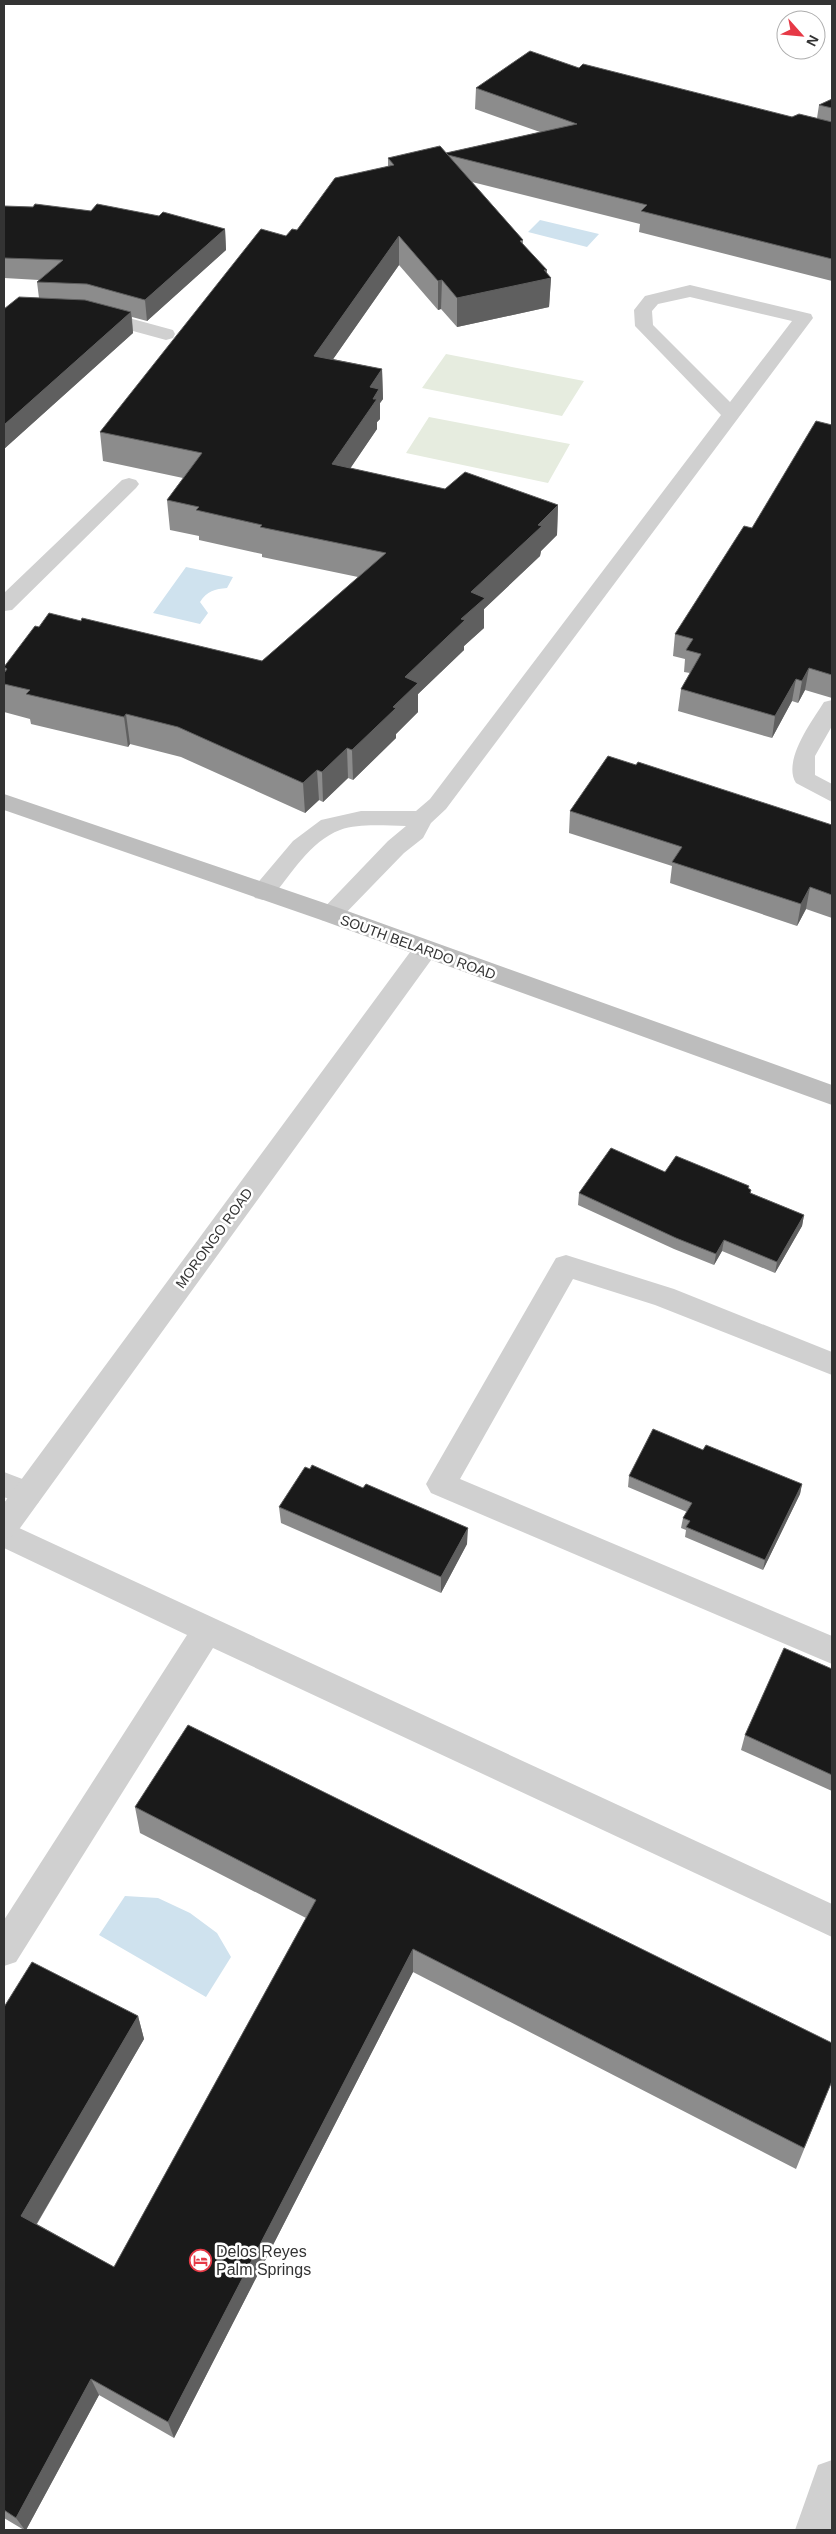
<svg xmlns="http://www.w3.org/2000/svg" width="836" height="2534" viewBox="0 0 836 2534" font-family="Helvetica,sans-serif">
	<style>
		.green { fill: #e6ecdf }
		.water { fill: #cfe2ee }
		.lines { fill: none; stroke-linecap: round; stroke-linejoin: round }
		.lane { fill: #d0d0d0; fill-rule: evenodd }
		.street { fill: #d0d0d0; fill-rule: evenodd }
		.secondary { fill: #bdbdbd; fill-rule: evenodd }
		.wall { fill: #8c8c8c }
		.shaded-wall { fill: #5f5f5f }
		.building { fill: #1a1a1a; stroke: #5f5f5f }
		.labels { text-anchor: middle; stroke-width: 5; stroke-linejoin: round; paint-order: stroke }
		.street-label { font-size: 14px; fill: #333; stroke: #fff }
		.near-poi-label { font-size: 16px; fill: #333; stroke: #fff; text-anchor: start }
	</style>
	<rect width="100%" height="100%" fill="#fff"/>
	<path class="green" d="M446,354L584,381L562,416L422,388Z
		M429,417L570,444L548,483L406,453Z"/>
	<path class="water" d="M540,220L599,234L587,247L528,232Z
		M186,567L233,577L227,588C215,589 207,591 200,602L208,613L200,624L153,613Z
		M125,1896L158,1898L190,1913L217,1933L231,1957L206,1997L99,1935Z"/>
	<g class="lines">
		<path class="lane" d="M690,285L811,314L813,318L446,809L431,823L423,838L404,853L339,920L330,922L321,920L318,914L388,841L406,826C385,826 360,823 340,830C310,841 291,875 271,898L263,900L255,898L251,892L255,886L293,841L321,820L361,811H416L430,799L721,415L635,326L634,310L645,296ZM690,297L792,321L730,402L653,325L652,311L658,304Z
			M96,309L173,330L175,334L173,338L166,340L89,319L87,315L89,311Z
			M129,478L136,480L139,484L136,488L12,610L4,611V593L122,480Z
			M566,1255L674,1289L832,1352V1375L655,1305L573,1279L460,1479L832,1636V1664L431,1493L426,1484L431,1475L556,1258Z
			M4,1472L38,1485L43,1494L38,1503L28,1507L4,1497Z
			M4,1521L832,1904V1937L213,1648L16,1962L4,1966V1920L187,1635L4,1548Z
			M832,2460V2530H795L818,2465Z"/>
		<path class="street" d="M832,700V726L815,756V775L832,784V802L796,783C782,761 812,721 824,702Z
			M425,941L434,944L437,950L434,956L15,1535L4,1539V1503L416,944Z"/>
		<path class="secondary" d="M4,794L339,908L832,1085V1105L321,920L4,810Z"/>
	</g>
	<path class="wall" d="M579,68L792,117L817,118L819,105L832,99V281L639,232L640,224L472,182L523,240V244L551,278L549,307L457,327L441,309L438,310L399,265L333,359L382,369L383,399L380,403V419L377,422V429L350,468L445,489L558,505L557,535L541,551L540,556L484,609V628L464,646V650L418,694V712L396,734V738L353,780L348,778L323,802L319,800L305,813L181,757L130,744L128,747L31,724L30,719L4,712V667L39,627L81,621L262,661L358,577L262,557V554L199,540V536L170,530L167,500L183,478L103,461L100,432L286,236L297,230L388,167V158L446,153L540,132L475,109L476,88Z
		M4,206L225,229L226,250L147,321L132,317L133,333L4,449V309L39,298L37,282L39,280L4,278Z
		M832,425V698L805,690L798,703L792,701L772,738L678,711L681,689L690,673L684,672L685,659L673,656L675,634L752,528Z
		M570,811L832,825V918L806,909L797,926L670,883L672,866L569,833Z
		M749,1189L751,1190V1193L804,1215L802,1226L775,1273L722,1251L714,1265L674,1249L578,1205L579,1193Z
		M703,1450L802,1484L800,1494L763,1570L685,1537L686,1530L681,1528L683,1518L687,1512L628,1487L629,1476Z
		M279,1507L467,1544L441,1593L281,1523Z
		M832,1669V1791L741,1750L745,1735Z
		M135,1807L832,2081L796,2169L413,1972L174,2438L99,2395L26,2530H24L4,2518V2007L138,2016L144,2039L37,2224L114,2267L306,1918L140,1833Z"/>
	<path class="shaded-wall" d="M225,229L226,250L147,321L145,300Z
		M399,236V265L315,385L314,356Z
		M544,270H547L546,279L551,278L549,307L457,327V298Z
		M442,280L441,309L438,310V281Z
		M131,312L133,333L4,449V425Z
		M382,369L383,399L380,403V419L377,422V429L333,494L332,464L370,387Z
		M558,505L557,535L541,551L540,556L484,609V628L464,646V650L418,694V712L396,734V738L353,780L352,750L393,707L405,677L461,619L471,592Z
		M809,668L805,690L798,703L802,681Z
		M796,679L792,701L772,738L775,716Z
		M126,714L130,744L128,747L124,717Z
		M347,748L348,778L323,802L322,772Z
		M317,770L319,800L305,813L303,783Z
		M810,887L806,909L797,926L801,904Z
		M804,1215L802,1226L775,1273L777,1262Z
		M724,1240L722,1251L714,1265L716,1254Z
		M802,1484L800,1494L763,1570L765,1560Z
		M468,1528L467,1544L441,1593V1577Z
		M413,1949V1972L174,2438L168,2422Z
		M138,2016L144,2039L30,2235L21,2216Z
		M91,2379L99,2395L26,2530H25L16,2518Z"/>
	<path class="building" d="M530,51L579,68L583,64L792,117L799,114L832,122V259L641,211L647,205L448,155L446,153L577,124L476,88Z
		M832,99V108L819,105Z
		M440,146L523,240L520,241L547,270H544L551,278L457,298L442,280L438,281L399,236L314,356L382,369L370,387L379,389L373,399H377L332,464L445,489L465,472L558,505L538,525L542,526L471,592L485,598L461,619L465,620L405,677L418,683L393,707L396,708L352,750L347,748L322,772L317,770L303,783L178,727L126,714L124,717L26,694L30,690L4,684V673L7,669L4,667L35,626L39,627L49,613L81,621L82,618L262,661L386,553L260,527L262,525L196,510L199,507L167,500L202,453L100,432L261,229L286,236L292,229L297,230L335,178L394,165L388,158Z
		M35,204L91,211L97,204L159,216L163,212L225,229L145,300L87,284L37,282L63,260L4,258V206L33,207Z
		M19,297L85,300L131,312L4,425V309Z
		M816,421L832,425V675L809,668L802,681L796,679L775,716L681,689L701,654L686,650L693,639L675,634L744,526L752,528Z
		M608,756L636,765L638,762L832,825V895L810,887L801,904L672,862L682,847L570,811Z
		M611,1148L665,1172L676,1156L749,1186L748,1188L751,1190L750,1193L804,1215L777,1262L724,1240L716,1254L676,1238L579,1193Z
		M653,1429L703,1450L706,1445L802,1484L765,1560L686,1527L690,1521L683,1518L692,1503L629,1476Z
		M312,1465L363,1488L366,1484L468,1528L441,1577L279,1507L305,1467L310,1469Z
		M784,1648L832,1669V1775L745,1735Z
		M188,1725L832,2043V2081L804,2148L413,1949L168,2422L91,2379L16,2518L4,2510V2007L32,1962L138,2016L21,2216L114,2267L316,1900L135,1807Z"/>
	<defs>
		<symbol id="hotel-ring" viewBox="-11 -11 22 22"><circle r="9.5" fill="#fff" stroke="#e63946" stroke-width="1.5"/><path d="M-6-4.5h1.5V1H6V5H4.5V3h-9V5H-6ZM-4 0a1.8 1.8 0 1 1 3.6 0ZM.5 0V-2.5h3Q6-2.5 6 0Z" fill="#e63946"/></symbol>
	</defs>
	<g fill-rule="evenodd">
		<use href="#hotel-ring" x="188" y="2248" width="25" height="25"/>
	</g>
	<g class="labels">
		<g class="street-label">
			<text transform="translate(418 947) rotate(20)" y="5">SOUTH BELARDO ROAD</text>
			<text transform="translate(214 1238) rotate(-54)" y="5">MORONGO ROAD</text>
		</g>
		<g class="near-poi-label">
			<text x="216" y="2257">Delos Reyes<tspan x="216" dy="18">Palm Springs</tspan></text>
		</g>
	</g>
	<rect width="836" height="2534" fill="none" stroke="#333333" stroke-width="10"/>
	<g transform="translate(801 35) rotate(117)"><circle r="24" fill="#ffffff" stroke="#adadad"/>
	<path d="M0-4L9 19L0 12L-9 19Z" fill="#e63946"/>
	<text y="-8" font-size="14" font-weight="bold" text-anchor="middle" fill="#333333">N</text>
	</g>
</svg>
